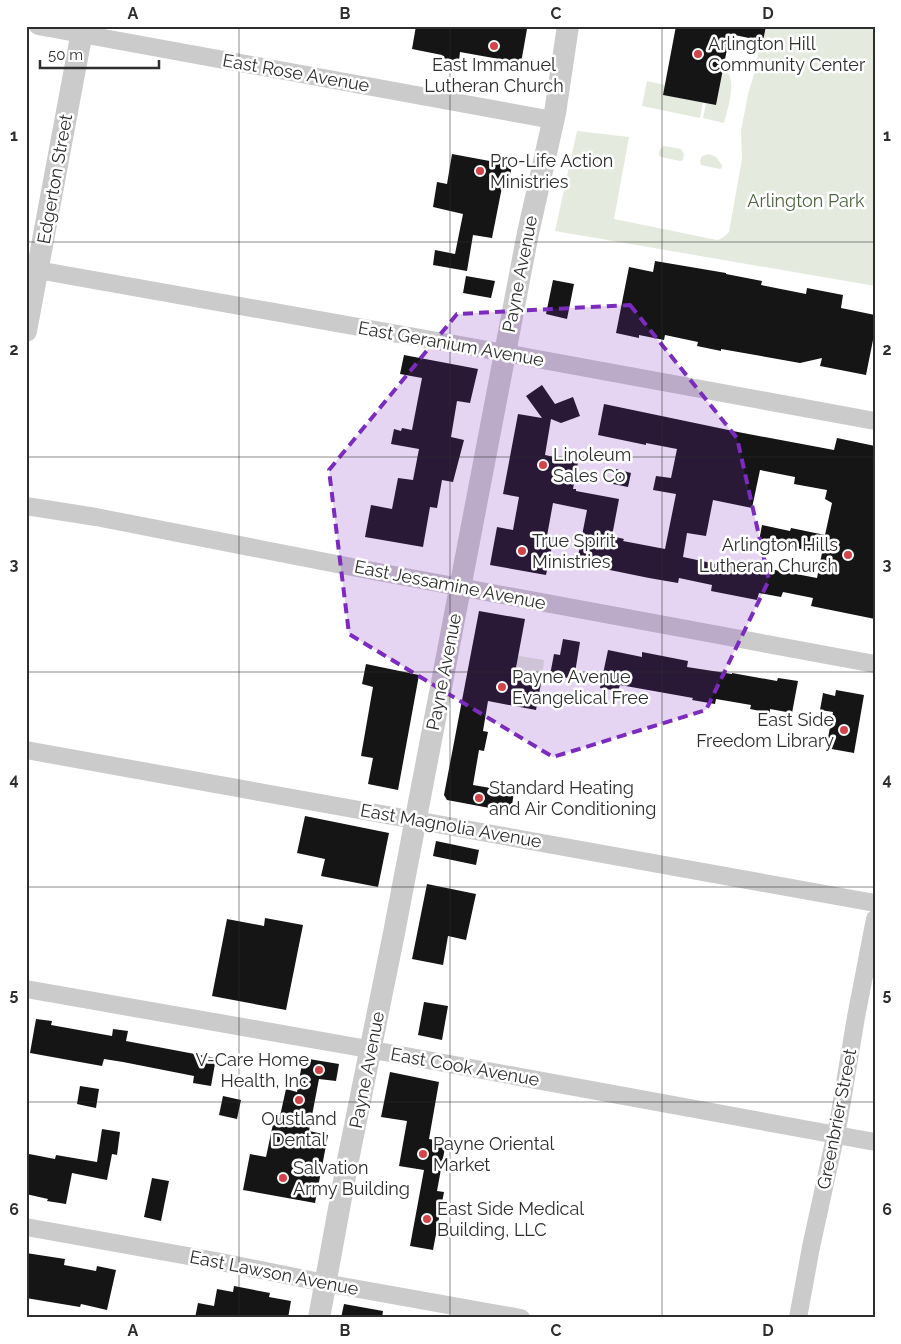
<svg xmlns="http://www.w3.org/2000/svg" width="901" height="1344" viewBox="0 0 901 1344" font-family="Raleway,sans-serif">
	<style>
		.green { fill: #e4eade }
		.building { fill: #151515; fill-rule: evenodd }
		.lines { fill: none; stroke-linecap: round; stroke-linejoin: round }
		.minor { stroke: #cbcbcb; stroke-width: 18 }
		.tertiary { stroke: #cbcbcb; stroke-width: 22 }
		.marked { fill: #7b2cbf; fill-opacity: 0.2; stroke: #7b2cbf; stroke-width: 4; stroke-dasharray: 10 6; stroke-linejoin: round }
		.grid { fill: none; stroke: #2e2e2e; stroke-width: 1; stroke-opacity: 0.55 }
		.poi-dot { fill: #d2444a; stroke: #fff; stroke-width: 2 }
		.labels { text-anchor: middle; stroke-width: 5; stroke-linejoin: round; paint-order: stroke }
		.poi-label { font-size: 18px; fill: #2e2e2e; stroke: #fff; text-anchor: start }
		.street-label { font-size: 18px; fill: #2e2e2e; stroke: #fff }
		.park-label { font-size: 18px; fill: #506541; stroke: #fff }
		.neatline { fill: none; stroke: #2e2e2e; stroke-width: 2 }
		.grid-label { font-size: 16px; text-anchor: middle; font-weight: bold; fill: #2e2e2e }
	</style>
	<rect width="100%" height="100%" fill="#fff"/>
	<path class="green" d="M766,26H875V286L555,231L577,131L629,137L614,219L717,240C722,239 725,236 729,232L742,159L741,131L748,94L753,78L761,40H763Z
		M724,67C738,80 728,107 724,123L703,118L706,103L716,105Z
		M647,81L665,85L663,95L703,102L700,118L642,106Z
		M664,146L681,149L684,154L683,160L680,161L661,157L659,155C659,150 661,148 664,146Z
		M709,154L716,157L722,165V168L720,169L701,165L700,161L702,156Z
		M473,648L544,660L542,678L469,664Z"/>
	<path class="building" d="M416,26H511L527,29L521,63L460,52L459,61L442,58V55L412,49Z
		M676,26H766L763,41L730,34L716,105L663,95Z
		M452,154L512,165L508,188L502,187L492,238L473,235L467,271L433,265L435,250L455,254L463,214L433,207L437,182L447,184Z
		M655,261L726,273V274L762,281L761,285L806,294L807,288L843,295L841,308L875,315V330L866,375L820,366L822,358L800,363L721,349V351L697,346L698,342L665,335L664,340L639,335V338L616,333L629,267L653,272Z
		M466,276L495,281L491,298L463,293Z
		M553,280L574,284L567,319L546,314Z
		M404,355L478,369L470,403L457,401L451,437L464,440L453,482L442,480L437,508L430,507L423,547L365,537L371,505L392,509L398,478L413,480L419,449L391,444L394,429L401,431L402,428L412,430L422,378L400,374Z
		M542,385L555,404L573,397L580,416L561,423L551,419L545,455L578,462L573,489H576V491L619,499L612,536L624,539L623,541L665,549L676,494L653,490L656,476L671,478L677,449L646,443V445L598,435L604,404L738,432L834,450L837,438L875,446V619L811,606L813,598L783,592L781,597L759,593L757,600L711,591L712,585L679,578L678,583L649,578L600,568L601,565L577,561L587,510L553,503L547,536L554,537L546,575L490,565L497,527L513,530L519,497L503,494L518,414L542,418L526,396ZM760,470L795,477L794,484L827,490L825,499L832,503L825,535L791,528L790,531L762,525L759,541L822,553L817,578L770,569V572L717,562L716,564L683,557L687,533L706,536L713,500L752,508Z
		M616,469L631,473L628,487L613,484Z
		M479,611L525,619L515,673L542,678L536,710L488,701L483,731L488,732L484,751L479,750L473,785L514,792L511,812L447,800L444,795Z
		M563,639L580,642L574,679L550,675L554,654L560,655Z
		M608,650L642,657V652L688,661L687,667L732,674V673L777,681L778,678L798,681L792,713L770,709V713L750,709L751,705L716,699L715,704L692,700L693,698L620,685L618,691L600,688Z
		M366,664L419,675L398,790L368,784L373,758L361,756L373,687L362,684Z
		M836,690L864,695L854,753L826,748L833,712L820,710L823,693L835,696Z
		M305,816L389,833L378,887L321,876L325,859L297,853Z
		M436,841L479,850L476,865L433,856Z
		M427,884L476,894L466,940L448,936L443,965L412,959Z
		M265,918L303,925L286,1010L212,996L227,919L264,926Z
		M424,1002L448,1006L442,1040L418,1035Z
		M36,1019L52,1021L51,1025L112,1036L113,1029L128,1031L126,1041L216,1058L211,1086L193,1083L194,1076L123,1062L104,1059L102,1066L30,1053Z
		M303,1058L339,1064L336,1081L319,1079L309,1131L328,1135L315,1203L243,1190L250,1154L266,1157L273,1124L278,1125L286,1089L297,1092Z
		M390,1072L439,1082L429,1139L446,1142L437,1191L444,1192L433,1250L410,1246L424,1170L399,1166L407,1121L381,1117Z
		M80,1086L99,1089L96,1108L77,1104Z
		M223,1096L241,1100L237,1119L219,1115Z
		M102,1129L120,1132L117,1155L112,1154L107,1180L72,1173L66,1204L47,1201L48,1199L26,1194V1167L29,1154L55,1159L56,1155L97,1162Z
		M152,1178L169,1181L161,1221L144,1217Z
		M26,1253L65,1259L64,1265L96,1271L97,1266L116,1270L107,1310L81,1304L80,1307L26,1298Z
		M234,1286L270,1293L269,1297L291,1301L288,1318H195L198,1303L214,1306L217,1289L233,1292Z
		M344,1304L383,1311L382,1318H341Z"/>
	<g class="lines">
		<path class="minor" d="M38,26L553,120
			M26,268L505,353L875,421
			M26,506L96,517L357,568L875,664
			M26,750L875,903
			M26,989L351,1046L875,1142
			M26,1227L216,1261L325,1283L521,1318
			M798,1318L811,1247L839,1119L856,1017L875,919"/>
		<path class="tertiary" d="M26,331L83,26
			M319,1318L347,1165L394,933L528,233L555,113L568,26"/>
	</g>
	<path class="marked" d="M630,305L737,438L769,580L706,710L553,757L349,634L329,470L457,314Z"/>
	<path class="grid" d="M239,26V1318M450,26V1318M662,26V1318M26,242H875M26,457H875M26,672H875M26,887H875M26,1102H875"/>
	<g class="poi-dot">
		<circle cx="494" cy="46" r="5"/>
		<circle cx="698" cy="54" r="5"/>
		<circle cx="480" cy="171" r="5"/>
		<circle cx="543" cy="465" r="5"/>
		<circle cx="522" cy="551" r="5"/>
		<circle cx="848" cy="555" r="5"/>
		<circle cx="502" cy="687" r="5"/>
		<circle cx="844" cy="730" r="5"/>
		<circle cx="479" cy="798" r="5"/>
		<circle cx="319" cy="1070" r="5"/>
		<circle cx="299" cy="1100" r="5"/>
		<circle cx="423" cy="1154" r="5"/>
		<circle cx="283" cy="1178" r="5"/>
		<circle cx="427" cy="1219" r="5"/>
	</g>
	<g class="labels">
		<g class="poi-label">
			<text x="708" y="50">Arlington Hill<tspan x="708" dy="21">Community Center</tspan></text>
			<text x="494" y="71" text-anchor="middle">East Immanuel<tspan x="494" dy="21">Lutheran Church</tspan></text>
			<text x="490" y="167">Pro-Life Action<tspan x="490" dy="21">Ministries</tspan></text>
			<text x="553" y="461">Linoleum<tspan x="553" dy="21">Sales Co</tspan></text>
			<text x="532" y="547">True Spirit<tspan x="532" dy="21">Ministries</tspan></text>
			<text x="838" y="551" text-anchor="end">Arlington Hills<tspan x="838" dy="21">Lutheran Church</tspan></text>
			<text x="512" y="683">Payne Avenue<tspan x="512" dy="21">Evangelical Free</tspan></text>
			<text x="834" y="726" text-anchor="end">East Side<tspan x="834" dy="21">Freedom Library</tspan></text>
			<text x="489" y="794">Standard Heating<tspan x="489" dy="21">and Air Conditioning</tspan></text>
			<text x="309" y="1066" text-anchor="end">V-Care Home<tspan x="309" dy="21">Health, Inc</tspan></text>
			<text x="299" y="1125" text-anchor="middle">Oustland<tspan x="299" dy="21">Dental</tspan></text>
			<text x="433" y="1150">Payne Oriental<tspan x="433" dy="21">Market</tspan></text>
			<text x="293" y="1174">Salvation<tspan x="293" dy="21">Army Building</tspan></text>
			<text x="437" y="1215">East Side Medical<tspan x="437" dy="21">Building, LLC</tspan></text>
		</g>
		<g class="street-label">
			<text transform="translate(296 73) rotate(10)" y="6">East Rose Avenue</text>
			<text transform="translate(55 179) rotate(-80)" y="6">Edgerton Street</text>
			<text transform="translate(520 274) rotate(-79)" y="6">Payne Avenue</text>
			<text transform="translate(451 344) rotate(10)" y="6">East Geranium Avenue</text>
			<text transform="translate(450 585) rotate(11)" y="6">East Jessamine Avenue</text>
			<text transform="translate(444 672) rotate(-79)" y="6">Payne Avenue</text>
			<text transform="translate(451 826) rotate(10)" y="6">East Magnolia Avenue</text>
			<text transform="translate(465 1067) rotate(10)" y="6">East Cook Avenue</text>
			<text transform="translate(367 1070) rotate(-79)" y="6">Payne Avenue</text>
			<text transform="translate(837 1119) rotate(-79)" y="6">Greenbrier Street</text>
			<text transform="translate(274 1273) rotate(11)" y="6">East Lawson Avenue</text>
		</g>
		<g class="park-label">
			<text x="806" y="207">Arlington Park</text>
		</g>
	</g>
	<rect width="901" height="1344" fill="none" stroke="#ffffff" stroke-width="55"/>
	<path d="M40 60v8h119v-8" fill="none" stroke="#2e2e2e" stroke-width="2.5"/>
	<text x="48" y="60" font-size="15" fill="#2e2e2e" stroke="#ffffff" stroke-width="4" paint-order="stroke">50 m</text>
	<rect x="28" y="28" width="846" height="1288" class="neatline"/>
	<g class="grid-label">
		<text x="133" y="19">A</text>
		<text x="345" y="19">B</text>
		<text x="556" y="19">C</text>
		<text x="768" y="19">D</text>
		<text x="14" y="141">1</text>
		<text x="887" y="141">1</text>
		<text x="14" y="355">2</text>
		<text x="887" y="355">2</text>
		<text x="14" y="570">3</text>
		<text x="887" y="570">3</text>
		<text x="14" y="785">4</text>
		<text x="887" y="785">4</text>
		<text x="14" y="1000">5</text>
		<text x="887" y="1000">5</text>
		<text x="14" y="1215">6</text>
		<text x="887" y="1215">6</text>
		<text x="133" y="1336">A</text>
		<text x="345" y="1336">B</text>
		<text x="556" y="1336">C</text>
		<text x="768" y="1336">D</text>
	</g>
</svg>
